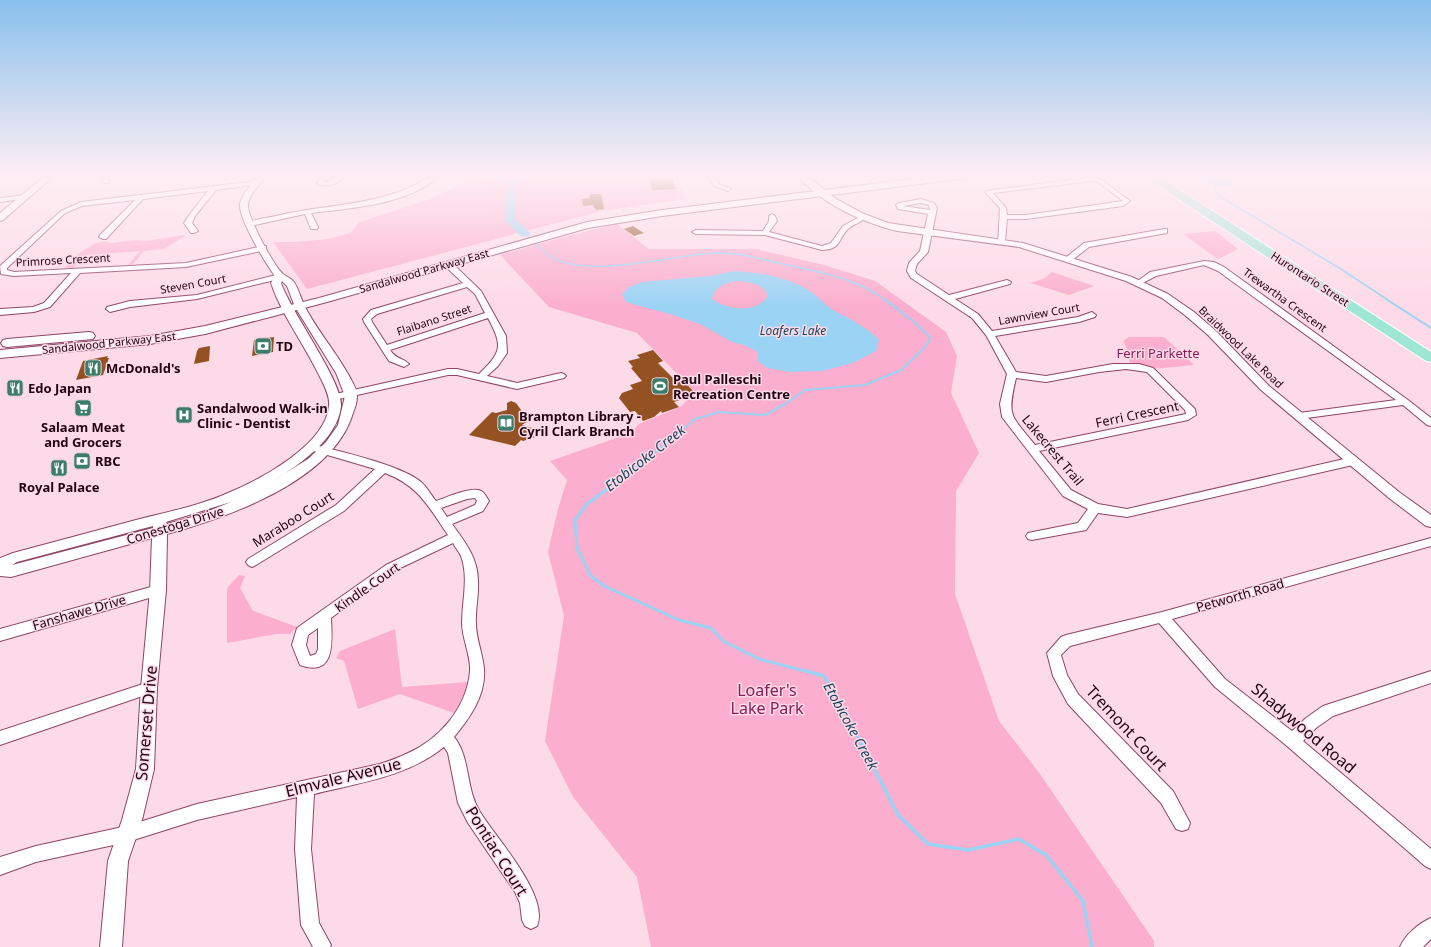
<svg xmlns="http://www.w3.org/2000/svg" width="1431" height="947" viewBox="0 0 1431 947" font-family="'Noto Sans',sans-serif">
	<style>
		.green { fill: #fbaecd }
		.water { fill: #9ad3f3; fill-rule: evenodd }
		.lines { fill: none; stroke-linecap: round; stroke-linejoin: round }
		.stream-far3 { stroke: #9ad3f3; stroke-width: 1.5 }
		.stream-far2 { stroke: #9ad3f3; stroke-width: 2 }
		.stream-far1 { stroke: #9ad3f3; stroke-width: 3 }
		.stream { stroke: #9ad3f3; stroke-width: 3.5 }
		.river { fill: #9ad3f3; fill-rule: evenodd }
		.building { fill: #945222 }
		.minor-casing { stroke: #8f4566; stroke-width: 2 }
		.tertiary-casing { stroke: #8f4566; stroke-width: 2 }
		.secondary-casing { stroke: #8f4566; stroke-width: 2 }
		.primary-casing { stroke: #fff; stroke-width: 2 }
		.minor { fill: #fff; fill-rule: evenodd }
		.tertiary { fill: #fff; fill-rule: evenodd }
		.secondary { fill: #fff; fill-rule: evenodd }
		.primary { fill: #9ee7d4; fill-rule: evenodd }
		.labels { text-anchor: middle; stroke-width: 3; stroke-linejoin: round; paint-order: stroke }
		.far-street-label { font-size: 11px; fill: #210512; stroke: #fddae7 }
		.far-water-label { font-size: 12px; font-style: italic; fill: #18455b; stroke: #fddae7 }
		.poi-label { font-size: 13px; font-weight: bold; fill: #210512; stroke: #fddae7; text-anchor: start }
		.park-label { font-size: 13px; fill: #8a1c57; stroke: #fddae7 }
		.street-label { font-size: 13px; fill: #210512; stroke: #fddae7 }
		.water-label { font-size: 14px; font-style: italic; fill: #18455b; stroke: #fddae7 }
		.near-park-label { font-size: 16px; fill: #8a1c57; stroke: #fddae7 }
		.near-street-label { font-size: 16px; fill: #210512; stroke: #fddae7 }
	</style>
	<rect width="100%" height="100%" fill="#fddae7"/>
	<path class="green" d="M473,175H676L685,199L602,211L307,289L273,242H296L328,239L350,233L359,222L428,200L466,182Z
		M617,224L649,249H756L824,265L875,281L946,332L957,356L951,393L979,453L956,491L955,594L999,721L1040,774L1154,941V947H651L637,877L573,797L545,741L564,616L548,552L558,509L567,480L550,461L631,433L639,424L682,406L694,391L637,333L549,307L500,255L575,234Z
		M1215,231L1238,249L1218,259L1212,255L1183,234Z
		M184,235L185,236L164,249L144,251L133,264L128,265L140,251L86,255L73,268H64L77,257L78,254L96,243L106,241L110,243L136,240L145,241Z
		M1052,272L1094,286L1069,295L1030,283L1043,279Z
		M1129,337H1164L1194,365L1152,369L1129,362L1130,355L1123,341Z
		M239,575L245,576L240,588L253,611L297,627L290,634H276L227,643V588Z
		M395,629L402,687L468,682L466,695L454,713L400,694L358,709L344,661L336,658L340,651Z"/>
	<path class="water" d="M1195,175H1225L1234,179L1230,186C1217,187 1204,185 1195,175Z
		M735,271C763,273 791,277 814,294C821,299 826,306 833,310C852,321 863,324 879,340L876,351L853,363L822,371L791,372L767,368L758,361V352L744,345L732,342L700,324L673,315L626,302L622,295L629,287L642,282L710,276ZM737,281C749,282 763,283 768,296C756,314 727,310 712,299C715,286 725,283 737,281Z"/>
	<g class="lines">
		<path class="stream-far3" d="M1227,178L1234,176
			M1216,183L1214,189L1219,196L1341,269L1388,300
			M525,234C533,241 541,250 550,256C587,280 672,255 714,253C738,252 760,259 783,264C817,272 857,278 885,300"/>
		<path class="stream-far2" d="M1386,299L1431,328
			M645,461L695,419L719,412L765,415L785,404L805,390L865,385L901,370L924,348L931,338L913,321L884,299"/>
		<path class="stream-far1" d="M646,460L587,504L575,520L577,548L590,575L604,586L679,620L711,628L723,641L759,659L809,672"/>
		<path class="stream" d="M806,671L824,676L839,700L898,815L928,844L968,850L1019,839L1046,855L1083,901L1092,947"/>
		<path class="river" d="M491,175H500L515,181L517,183L515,204L516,220L529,232L530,234L529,236H521L506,221L505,204L507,184L494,180Z"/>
	</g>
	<path class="building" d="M672,178L676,189L652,190L649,180Z
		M591,194H601L604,209L596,210L593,205L583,206L582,199L589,198Z
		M633,226L636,228L644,233L634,236L624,229Z
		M274,337L273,352L252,356L254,340Z
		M210,346L209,361L194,364L197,351L199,348Z
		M653,350L663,361L658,363L673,378L679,376L694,392L682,395L685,398L674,402L679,407L662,413L661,411L654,417L643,421L635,411L630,412L619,398L622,393L633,389L630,385L642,381L631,368L633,367L628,361L640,358L637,355Z
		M108,356L107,358H109L103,375L76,380L83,361Z
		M511,401L516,403L524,414L528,416L527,418L531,419L522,425L532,428L527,433L535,437L523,441L521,440L515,446L469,435L492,412L496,413L507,410V403Z"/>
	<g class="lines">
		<defs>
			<path id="minor" d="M103,175H109L107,179L110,182L109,183H105L102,180Z
				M326,175H336L326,179L324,182C334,182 335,175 346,175C338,184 329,188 318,184L317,183L322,177Z
				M432,175H440C409,205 351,208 311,213L318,227L317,229H311L305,214L250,226L246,224C253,219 267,218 276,216C329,203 385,207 432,175Z
				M708,175H714L719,184L731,189L728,191L714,186Z
				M1092,177L1102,180L1130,201L1123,206L1026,219H1007L1005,242L1001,244H998L1000,208L986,193V191ZM1092,181L1098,182L1123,201L1026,215H1007L1006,208L993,193Z
				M258,181L260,182V184L216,190L195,216L192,223L198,231L194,233H191L184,223L190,214L208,191L143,199L106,239H103L99,237L100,235L135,200L82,206L65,213L7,268V270L14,272L186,263L263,246H266V250L186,267L80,273L50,307L34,312L0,315V309L33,307L44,303L71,273L14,276L1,274L0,266L61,211L81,202Z
				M26,195L29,197L28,198L0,202V198Z
				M921,199L934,203L937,208L928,252L917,264L915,271L917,274L949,295L1007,280L1011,282L1010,284L955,299L978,314L992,331L1078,317L1092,312L1096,315L1095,317L1079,322L995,336L1016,372L1046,376L1113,364H1139L1153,368L1195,409L1196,415L1188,420L1039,451L1071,490L1098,504L1127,509L1353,457L1357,458L1358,461L1357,464L1353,465L1127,517L1098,513L1086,530L1032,540L1028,539L1026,536L1028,533L1078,523L1088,509L1063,496L1002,417L1000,404L1007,374L986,335L972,318L911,278L907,271L909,263L920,251L928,214L898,209L896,205L899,203ZM921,203L929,205L930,210L903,206ZM1126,369L1147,372L1185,410L1186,414L1035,445C1010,414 1007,417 1016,378L1046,382L1099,372Z
				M772,214L775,216L777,221L769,232L822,246L831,243L843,226L861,216L866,217C861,223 853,224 848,229C837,240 842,249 822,250L765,235L696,234L692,232L696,230L763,231L769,221V216Z
				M1164,229H1167V233L1089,247L1071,261H1068L1064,259L1084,243Z
				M1204,261L1214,262L1224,267L1408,400L1431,418V426L1427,425L1403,405L1299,419L1295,418L1294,416L1299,413L1396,400L1218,271L1204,265L1156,276L1139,285L1135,283L1150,272Z
				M445,262H451L481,291L506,336L507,353L498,366L487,376L517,383L561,373L564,374L566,376L564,378L517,389L457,375H448L334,400L331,399L329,397L331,395L448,369H457L479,374C502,352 503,346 488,318L390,350C397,360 402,357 409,364L404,367L389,361L364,322L363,319L371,310L463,283L445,266ZM467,287L475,294L485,313L387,345L372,322L371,319L377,314Z
				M280,274L284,276L283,278L197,299L130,307L110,312L106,309L107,307L130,301L197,295Z
				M311,444C338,451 401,465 421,482C427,487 431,495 436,501C446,498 471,486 481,491C484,492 487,498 489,501L483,511L452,524C465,542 478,558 478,581C479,595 475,610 476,624C476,639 483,654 484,669C486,695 470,718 454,737C471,758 465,788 480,812C496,838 550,896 537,926L531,929L525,926L522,920L520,903L515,892L468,823L458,803L448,753L444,747C407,777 358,783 314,794L311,849L319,923L331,945L330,947H313L301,925L295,849L297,797L197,820L127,842L36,862L0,875V857L36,846L127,826L197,804L380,764C389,761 398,758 406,754C439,740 467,708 470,671C471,655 462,639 462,623C462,601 469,578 461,556C459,552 455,547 453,543L394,571L331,618C332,641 336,678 300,665L292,645L297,628L386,565L448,535C428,506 419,486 385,473L344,511L256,565L252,567L248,565L246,562L248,559L336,505L375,469L307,449L306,447ZM475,498L477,501L475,505L447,517L441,508L467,499ZM318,628V649L316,654L310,656L306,645L308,635Z
				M1431,538V546L1172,619L1225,679L1292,731L1306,718L1323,706L1431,671V683L1333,716L1316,728L1303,741L1431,849V869L1425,866L1287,746L1215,687L1159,623L1070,646L1061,655L1067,675L1078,694L1173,791L1190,823L1188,829L1182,831L1176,829L1161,803L1068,704L1053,676L1047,653L1061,637L1066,635L1162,612Z
				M158,585L163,586L164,590L163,594L0,641V629Z
				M149,682L154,684L156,688L154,692L0,745V731Z
				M1431,918V939L1423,947H1400C1405,935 1419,923 1431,918Z"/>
			<path id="tertiary" d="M259,175H267C261,184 248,194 248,206C248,218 273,264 282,273C286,277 291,278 294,282C299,290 301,299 305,307C317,330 335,351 348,374C351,380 357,388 357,396C357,402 355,408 353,413C333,481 228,517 167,534L166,590L157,688L154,769L142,820L128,861L122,947H100L108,861L122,820L136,769L141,688L150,590L152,538L11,577L0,576V558L13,553C54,542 95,531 136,520C167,512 199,506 228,493C260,480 327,444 329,405C330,396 324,385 320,377C305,345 282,316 271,283L275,276C266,264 238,218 240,204C242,193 253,184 259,175ZM282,281L287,286L295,307L336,373L345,396L338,425L326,442L308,459L268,484C295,468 338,440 341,406C343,382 291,312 281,283ZM231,502L196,516L167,524L166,522ZM153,526V528L12,565L17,562Z
				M797,175H806L836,199L862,213L888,223L1023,243L1132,277L1168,294L1194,312L1216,331L1269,386L1399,492L1431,515V527L1426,526L1389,498L1261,390L1208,335L1186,316L1162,298L1126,281L1019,247L897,231C862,222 821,204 797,175Z"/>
			<path id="secondary" d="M46,175H55L3,220L0,221V213Z
				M945,175H972L968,178L662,216L588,228L327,302L205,334L150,344L0,358V350L150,336L205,326L319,298L587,222L662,210Z
				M89,332L93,333L95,336L93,339L7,347L3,346L1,343L3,340L7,339Z"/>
			<path id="primary" d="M1142,175H1154L1172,185L1431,352V362L1426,361Z"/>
		</defs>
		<use href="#minor" class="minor-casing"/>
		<use href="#tertiary" class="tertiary-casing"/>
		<use href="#secondary" class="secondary-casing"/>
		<use href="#primary" class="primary-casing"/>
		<use href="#minor" class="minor"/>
		<use href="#tertiary" class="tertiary"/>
		<use href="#secondary" class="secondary"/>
		<use href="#primary" class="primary"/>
	</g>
	<linearGradient id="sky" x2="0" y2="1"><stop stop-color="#89c0ec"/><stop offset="0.57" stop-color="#feeef4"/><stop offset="1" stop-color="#feeef4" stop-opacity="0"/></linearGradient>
	<rect width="1431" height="308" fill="url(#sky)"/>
	<defs>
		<symbol id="bank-square" viewBox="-11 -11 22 22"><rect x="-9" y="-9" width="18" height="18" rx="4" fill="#3c7c6a" stroke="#fddae7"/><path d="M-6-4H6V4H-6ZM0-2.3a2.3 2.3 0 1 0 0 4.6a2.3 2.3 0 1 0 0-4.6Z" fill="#fff"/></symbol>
		<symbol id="restaurant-square" viewBox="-11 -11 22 22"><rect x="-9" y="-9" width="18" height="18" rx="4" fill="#3c7c6a" stroke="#fddae7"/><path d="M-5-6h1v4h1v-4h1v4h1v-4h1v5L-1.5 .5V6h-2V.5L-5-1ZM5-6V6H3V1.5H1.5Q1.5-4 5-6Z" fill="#fff"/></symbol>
		<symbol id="stadium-square" viewBox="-11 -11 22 22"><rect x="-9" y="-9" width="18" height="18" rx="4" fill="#3c7c6a" stroke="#fddae7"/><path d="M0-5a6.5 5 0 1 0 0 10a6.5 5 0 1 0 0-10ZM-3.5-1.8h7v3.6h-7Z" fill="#fff"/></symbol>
		<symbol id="supermarket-square" viewBox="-11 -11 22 22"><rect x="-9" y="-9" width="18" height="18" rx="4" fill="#3c7c6a" stroke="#fddae7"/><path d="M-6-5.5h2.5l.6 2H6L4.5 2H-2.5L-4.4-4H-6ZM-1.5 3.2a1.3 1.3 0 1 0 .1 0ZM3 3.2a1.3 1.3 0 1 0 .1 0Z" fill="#fff"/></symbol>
		<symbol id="hospital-square" viewBox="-11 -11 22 22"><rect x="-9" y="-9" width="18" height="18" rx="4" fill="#3c7c6a" stroke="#fddae7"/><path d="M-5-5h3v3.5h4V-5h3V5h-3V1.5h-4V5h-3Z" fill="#fff"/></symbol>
		<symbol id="library-square" viewBox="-11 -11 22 22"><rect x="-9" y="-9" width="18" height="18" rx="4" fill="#3c7c6a" stroke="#fddae7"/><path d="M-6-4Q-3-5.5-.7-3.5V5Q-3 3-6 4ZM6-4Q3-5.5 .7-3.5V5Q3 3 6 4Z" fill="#fff"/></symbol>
	</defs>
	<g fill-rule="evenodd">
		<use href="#bank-square" x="253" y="336" width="20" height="20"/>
		<use href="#restaurant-square" x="83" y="358" width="20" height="20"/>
		<use href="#stadium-square" x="650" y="376" width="20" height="20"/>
		<use href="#restaurant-square" x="5" y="378" width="20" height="20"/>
		<use href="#supermarket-square" x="73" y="398" width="20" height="20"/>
		<use href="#hospital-square" x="174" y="405" width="20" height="20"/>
		<use href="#library-square" x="496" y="413" width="20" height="20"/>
		<use href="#bank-square" x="72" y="451" width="20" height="20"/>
		<use href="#restaurant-square" x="49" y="458" width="20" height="20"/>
	</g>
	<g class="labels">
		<g class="far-street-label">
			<text transform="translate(63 260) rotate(-3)" y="4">Primrose Crescent</text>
			<text transform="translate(424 271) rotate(-16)" y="4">Sandalwood Parkway East</text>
			<text transform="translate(1310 279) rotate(33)" y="4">Hurontario Street</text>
			<text transform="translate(193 284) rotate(-10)" y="4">Steven Court</text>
			<text transform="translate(1285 300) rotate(36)" y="4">Trewartha Crescent</text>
			<text transform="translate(1039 314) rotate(-10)" y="4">Lawnview Court</text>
			<text transform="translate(434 320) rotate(-18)" y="4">Flaibano Street</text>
			<text transform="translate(109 343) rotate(-6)" y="4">Sandalwood Parkway East</text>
			<text transform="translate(1241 347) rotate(44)" y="4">Braidwood Lake Road</text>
		</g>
		<g class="far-water-label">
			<text x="793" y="335">Loafers Lake</text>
		</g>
		<g class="poi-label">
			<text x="276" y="351">TD</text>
			<text x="106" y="373">McDonald's</text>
			<text x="673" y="384">Paul Palleschi<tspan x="673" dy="15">Recreation Centre</tspan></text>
			<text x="28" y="393">Edo Japan</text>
			<text x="197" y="413">Sandalwood Walk-in<tspan x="197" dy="15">Clinic - Dentist</tspan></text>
			<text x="519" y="421">Brampton Library -<tspan x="519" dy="15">Cyril Clark Branch</tspan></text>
			<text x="83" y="432" text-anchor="middle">Salaam Meat<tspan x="83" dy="15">and Grocers</tspan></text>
			<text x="95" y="466">RBC</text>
			<text x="59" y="492" text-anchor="middle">Royal Palace</text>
		</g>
		<g class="park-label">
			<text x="1158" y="358">Ferri Parkette</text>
		</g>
		<g class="street-label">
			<text transform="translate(1137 414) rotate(-12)" y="5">Ferri Crescent</text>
			<text transform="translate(1053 450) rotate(50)" y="5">Lakecrest Trail</text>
			<text transform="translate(293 519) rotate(-32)" y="5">Maraboo Court</text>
			<text transform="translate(175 525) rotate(-17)" y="5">Conestoga Drive</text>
			<text transform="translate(367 587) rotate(-35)" y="5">Kindle Court</text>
			<text transform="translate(1240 595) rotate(-16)" y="5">Petworth Road</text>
			<text transform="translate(79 612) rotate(-16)" y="5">Fanshawe Drive</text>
		</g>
		<g class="water-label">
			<text transform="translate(645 458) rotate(-38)" y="5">Etobicoke Creek</text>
			<text transform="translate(851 726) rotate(61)" y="5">Etobicoke Creek</text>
		</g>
		<g class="near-park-label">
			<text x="767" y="696">Loafer's<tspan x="767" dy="18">Lake Park</tspan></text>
		</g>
		<g class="near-street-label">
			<text transform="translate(146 723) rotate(-85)" y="6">Somerset Drive</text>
			<text transform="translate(1127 728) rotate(47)" y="6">Tremont Court</text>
			<text transform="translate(1304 728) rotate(40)" y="6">Shadywood Road</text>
			<text transform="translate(343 777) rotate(-14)" y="6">Elmvale Avenue</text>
			<text transform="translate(497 851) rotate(58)" y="6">Pontiac Court</text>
		</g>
	</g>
</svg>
